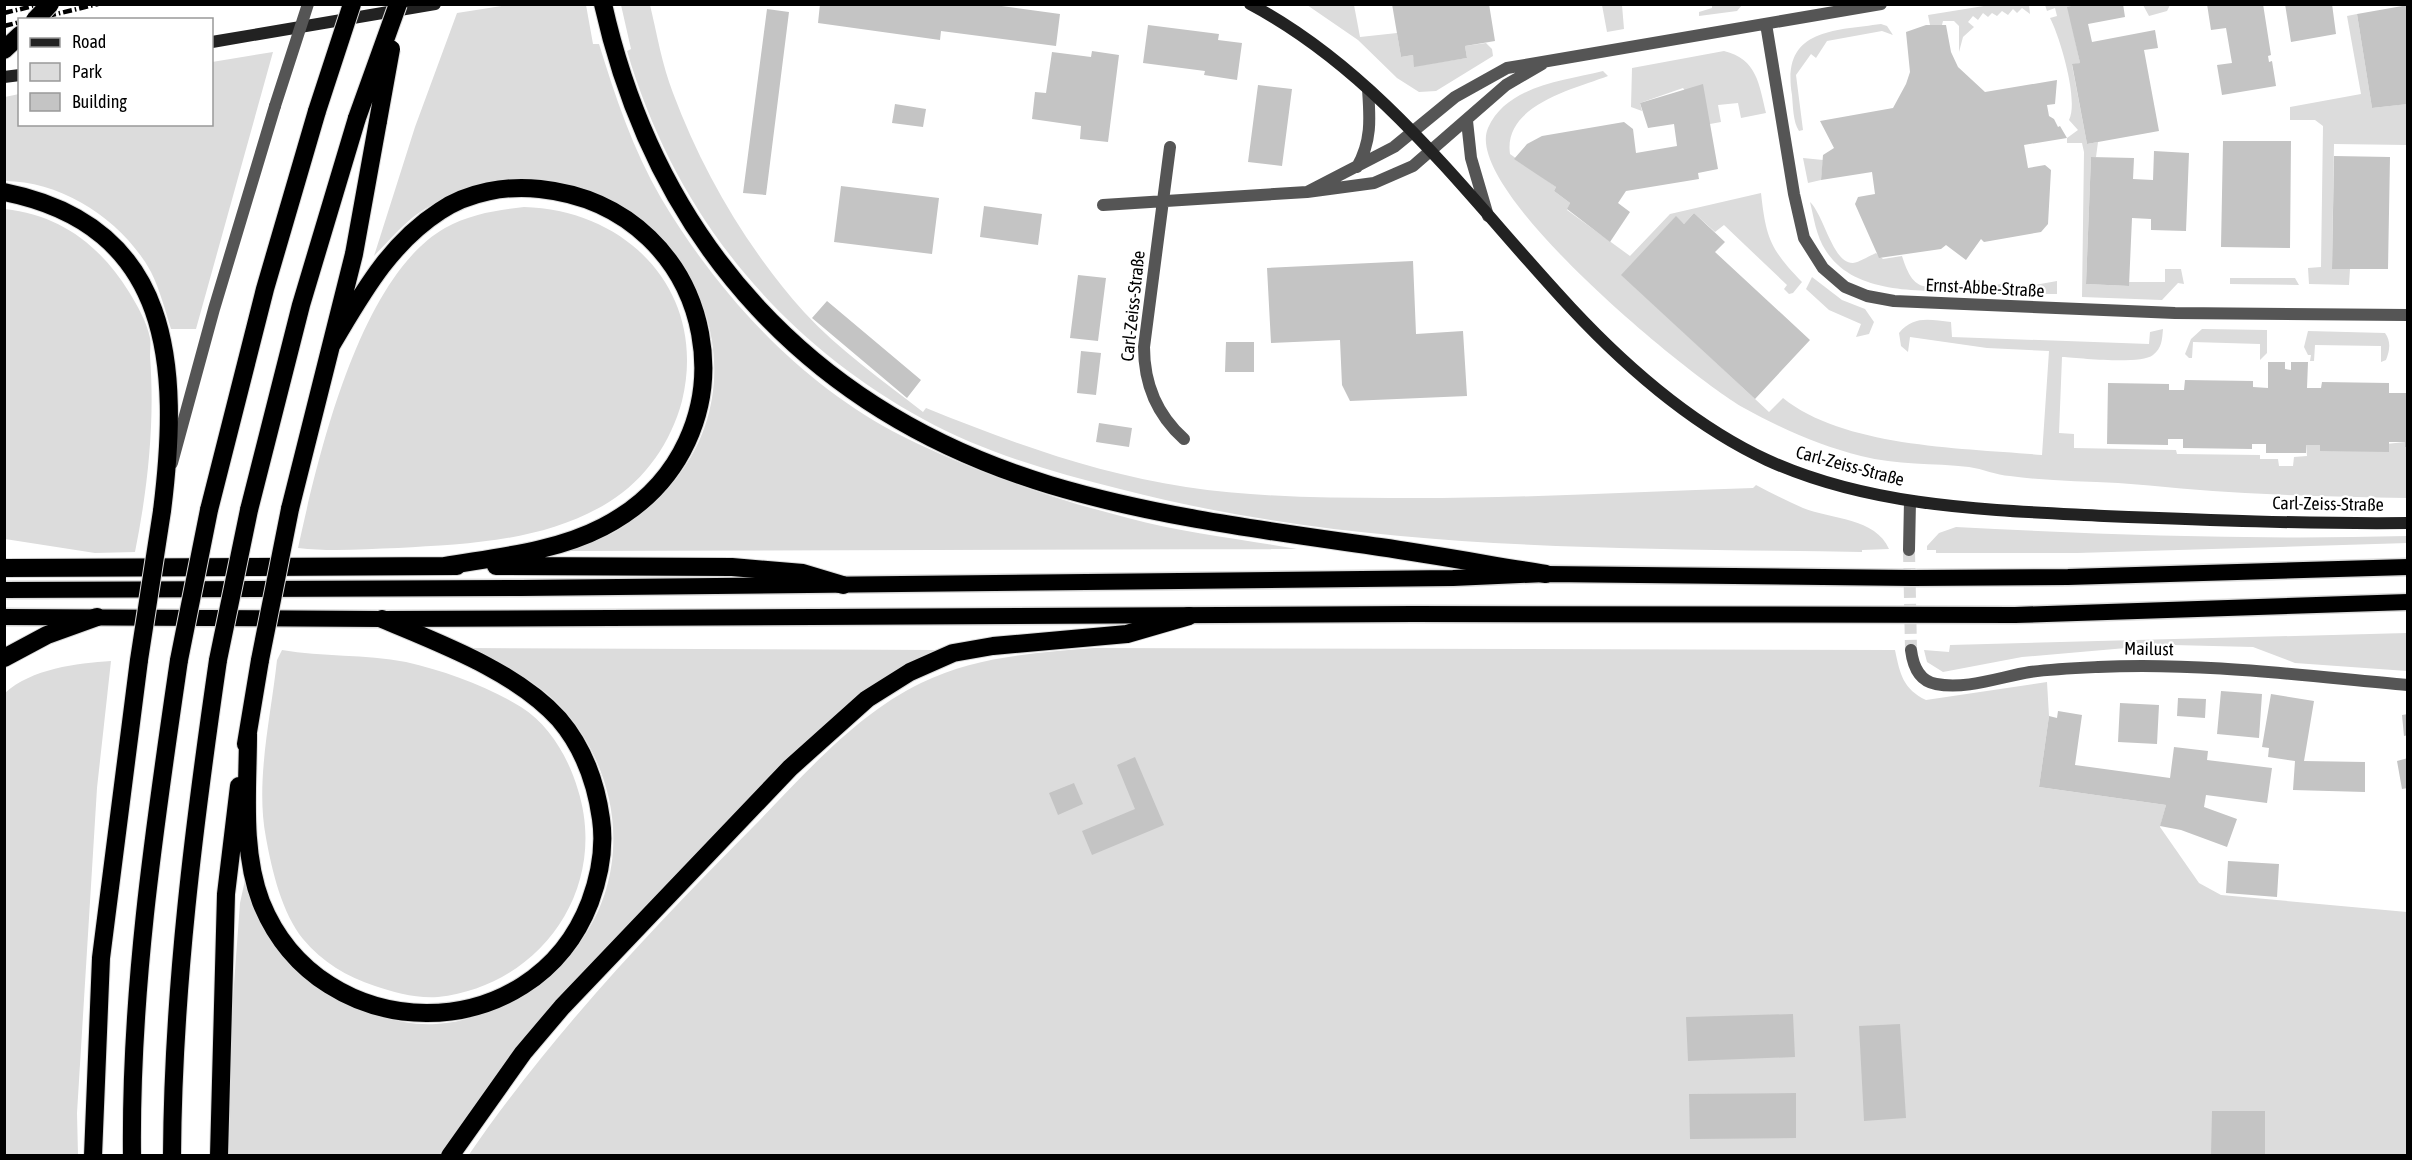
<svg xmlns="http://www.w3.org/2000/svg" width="2412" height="1160" viewBox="0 0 2412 1160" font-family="'Asap Condensed',sans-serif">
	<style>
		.green { fill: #dcdcdc }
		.building { fill: #c4c4c4 }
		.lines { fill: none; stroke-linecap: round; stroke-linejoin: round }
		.tertiary-tunnel { stroke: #d9d9d9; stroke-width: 12; stroke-dasharray: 12 6; stroke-linecap: butt }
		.trunk-casing { stroke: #dbdbdb; stroke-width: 19 }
		.motorway-casing { stroke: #dbdbdb; stroke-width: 20 }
		.minor { stroke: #555; stroke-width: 12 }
		.tertiary { stroke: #555; stroke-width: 12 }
		.secondary { stroke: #222; stroke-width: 12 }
		.trunk { stroke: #000; stroke-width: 16 }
		.motorway { stroke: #000; stroke-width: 18 }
		.rail { stroke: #000; stroke-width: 4.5; stroke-dasharray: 9 3 1.5 3; stroke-linecap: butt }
		.motorway-bridge-casing { stroke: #dbdbdb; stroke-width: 20; stroke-linecap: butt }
		.minor-bridge { stroke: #555; stroke-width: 12 }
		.motorway-bridge { stroke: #000; stroke-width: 18 }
		.labels { text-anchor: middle; stroke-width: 4.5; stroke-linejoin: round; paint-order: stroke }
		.street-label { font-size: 18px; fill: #000; stroke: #fff }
	</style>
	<rect width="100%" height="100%" fill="#fff"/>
	<path class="green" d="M508,5H586L593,44H599C615,96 633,150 661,198C718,294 801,385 902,436C974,472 1050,498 1128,518C1183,533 1241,539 1297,549L566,551C581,545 599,540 613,533C634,521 659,499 675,480C755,381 706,235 590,193C572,187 548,178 528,180C515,181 501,186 489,190C473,194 456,196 440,202C414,210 393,237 374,256L415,127L457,13Z
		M621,5H650C657,34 662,65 673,93C703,173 747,248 804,312C838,349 883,381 923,412L926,408C1010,442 1095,473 1186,487C1253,497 1322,498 1390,498C1511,499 1632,492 1753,488L1756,485C1771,493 1787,501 1803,508C1831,519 1876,518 1889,549L1862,550V552C1614,548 1362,552 1120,489C1052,472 985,453 923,419C776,338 674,211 627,51L631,49Z
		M1307,5H1354L1360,37L1397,33L1401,57L1413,55L1415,66L1467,58L1465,46L1486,43L1492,49L1493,56L1436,91L1419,92L1397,78L1358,40Z
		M1602,5H1622L1624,29L1607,32Z
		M1712,5L1742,4V5L1737,11L1699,16V12L1712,8Z
		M1990,5H2029L2030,14L2022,8L2017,13L2013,9L2008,15L2002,11L1997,16L1992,13L1988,17L1983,13L1978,20L1973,16L1968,22L1974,27L1963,37L1959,52V26L1954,21H1943L1942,25H1930L1928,15Z
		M2045,5H2079L2068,7L2080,63L2072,65L2087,144L2098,142L2096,157H2091L2086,284L2129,286V282H2165V269H2181L2184,284L2178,283L2162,300L2082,297L2084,152L2082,143H2067V138L2078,130L2069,120C2079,101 2060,37 2050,18L2057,16L2055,8L2047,11Z
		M2143,5H2170L2167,11L2149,16Z
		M2357,14L2372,108L2407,104L2408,145L2334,144L2332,268L2350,269L2349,285L2309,284L2308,268L2321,267L2323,126L2315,120H2290V107L2361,94L2347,16Z
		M1881,24L1887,26L1893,35L1882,31L1827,41L1816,58L1811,54L1796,75L1803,130L1799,131C1793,122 1793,106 1792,95C1781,29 1832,31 1881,24Z
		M1724,51C1757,59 1759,84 1766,113L1741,118L1738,103L1718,105L1721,122L1710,124L1683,88L1640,103L1642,111L1631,107L1632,68Z
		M273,52L196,329H171C165,310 160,290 151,272C124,222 63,181 5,181V97L19,94L20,124H212V62Z
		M1603,71L1608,76C1574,89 1503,105 1510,154L1556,187L1554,191L1570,203L1567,210L1630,256L1670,214L1761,193C1766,238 1770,249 1802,282L1793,293L1789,294L1784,289L1787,285L1724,225L1715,232L1694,213L1684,224L1676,217L1622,275L1769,412L1783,398C1845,448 1965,448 2042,455L2049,351L1987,348L1910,337L1908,352L1901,346L1899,333C1914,315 1930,320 1951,322L1952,337L2149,344L2150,332L2163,329C2162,340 2162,348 2153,355C2140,365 2081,358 2062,357L2059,433L2074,434V448L2176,450L2177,454L2260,455V459H2278L2279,466H2293L2294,457L2307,456L2306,445H2320V451L2405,442V447H2407V498C2353,497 2299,496 2245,493C2202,491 2160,486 2118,483C2082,481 2046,481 2010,476C1996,475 1983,469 1969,467C1933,463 1897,465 1861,456C1821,446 1780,428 1744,408C1691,378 1461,190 1488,128C1507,85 1564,81 1603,71Z
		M1803,158L1823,160L1821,180L1808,183Z
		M1810,202C1824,215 1833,264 1853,263C1860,262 1869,256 1876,253L1883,259L1902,256C1913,291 1923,290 1956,283L1961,289L1960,292C1915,290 1854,294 1826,251C1816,236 1814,218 1810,202Z
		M524,207C630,210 708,294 682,401C671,442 646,479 609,502C546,541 470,544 398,548C364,549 332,552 298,548C318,457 359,277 445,228C470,214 497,210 524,207Z
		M5,209C60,215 100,245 129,292C137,305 147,322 150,338C151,343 150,350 150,356C155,422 148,487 135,552L95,553L5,539Z
		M1812,277L1842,300L1865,309L1874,322L1869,334L1856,337L1861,324L1829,310L1806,289Z
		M2230,278H2295L2299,285L2230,284Z
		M1978,280H1983L1985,287L2001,284L2002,291L2057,281V294H1981Z
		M2202,329L2267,330V353L2260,360V344L2193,342L2192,358H2189L2185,354L2191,339Z
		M2308,331L2385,333C2391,341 2390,350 2386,360L2381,362V346L2315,345L2314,361H2310L2311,355H2308L2304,347Z
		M1956,527C2107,535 2257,540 2407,536L2408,543L2077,553H1936V550H1927V546L1939,533Z
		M2407,633V671L2295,663L2253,647L2173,645L2165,652L2127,653L2126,648L2022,657L1943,672L1927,662L1924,650L1949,652L1950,645Z
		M466,648L939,650L904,668L525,1038L440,1155L226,1156L228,1066L240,903L245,880C254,904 263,928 278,949C294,969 315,986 337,998C366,1014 403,1026 436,1024C459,1023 481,1015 501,1006C583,969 628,887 609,799C598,752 574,712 534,684C513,669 489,659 466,648Z
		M1094,648L1895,650C1900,674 1903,689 1926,700L2047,682L2049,716L2039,787L2166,805L2160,827L2199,883L2221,895L2407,912V1155L468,1156C550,1036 651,930 753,827C804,775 855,715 921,683C976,656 1034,653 1094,648Z
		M282,650C322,657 365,654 406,662C445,671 487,686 521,707C550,725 569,759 578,790C609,889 540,986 438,997C418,999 393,992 375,986C347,977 322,962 303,939C282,913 272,871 266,838C255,781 271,717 277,660Z
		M111,661L97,788L77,1113L78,1155H5V693C31,669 77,663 111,661Z"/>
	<path class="building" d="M820,4H987L1060,14L1056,46L941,31L940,40L818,23Z
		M1392,4H1489L1495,41L1465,46L1467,58L1414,67L1413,55L1401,57Z
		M2079,4H2123L2125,17L2088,24L2092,42L2155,30L2158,48L2144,50L2159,131L2087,144L2072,64L2080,63L2067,7Z
		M2207,4H2263L2271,55L2268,56L2269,62L2272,61L2276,86L2222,95L2217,65L2232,63L2226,28L2211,30Z
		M2285,4H2332L2336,34L2291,42Z
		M2408,5V104L2372,108L2357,14Z
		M767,9L789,12L766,195L743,193Z
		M1148,25L1219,34L1218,40L1242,43L1237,80L1204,75L1205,71L1143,63Z
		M1926,25H1946L1951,52L1958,67L1985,92L2057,80L2055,104L2047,105L2049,116L2054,119L2058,127L2060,126L2067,138L2024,145L2028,168L2045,165L2051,170L2048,224L2041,232L1984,242L1981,239L1966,260L1946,245L1941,249L1879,258L1855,204L1858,197L1875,194L1872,172L1821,180L1823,155L1834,148L1820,121L1893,108L1906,84L1910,72L1906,32Z
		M1092,51L1119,55L1108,142L1080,139L1081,126L1032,119L1035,92L1046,93L1052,52L1091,57Z
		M1703,84L1718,169L1698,173L1699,179L1626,191L1618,203L1630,212L1610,242L1567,209L1570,203L1554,191L1556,187L1514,159L1527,144L1542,136L1624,122L1633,129L1636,153L1677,146L1674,124L1648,128L1640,103Z
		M1258,85L1292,89L1282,166L1248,162Z
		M895,104L926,109L923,127L892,123Z
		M2223,141H2291L2290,248L2221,247Z
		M2154,151L2189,153L2186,231L2151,230V219L2132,218L2129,286L2086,284L2091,157L2134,158L2133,179L2153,180Z
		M2334,156L2390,157L2388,269H2332Z
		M841,186L939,198L932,254L834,242Z
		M984,206L1042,214L1038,245L980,237Z
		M1694,213L1725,242L1715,252L1810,340L1755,399L1621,275L1676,216L1684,224Z
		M1413,261L1416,334L1463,331L1467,396L1350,401L1342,385L1340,340L1271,343L1267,268Z
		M1078,275L1106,278L1098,341L1070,338Z
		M827,301L921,380L907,398L812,318Z
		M1226,342H1254V372H1225Z
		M1081,351L1101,353L1096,395L1077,393Z
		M2268,362H2285V369L2291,370V362H2308L2307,388H2321L2322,382L2389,383V393H2408V447H2405V442H2389V452L2320,451V445H2306V453H2266V444H2252V449L2183,448V439H2168V445L2107,444L2108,383L2169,384V390H2184L2185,380L2253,381V387L2268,388Z
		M1099,423L1132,428L1129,447L1096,442Z
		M2221,691L2262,694L2259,738L2217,734Z
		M2271,694L2314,701L2304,761L2365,762V792L2293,790L2295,761L2268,757L2269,748L2262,747Z
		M2178,698L2206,699L2205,718L2177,716Z
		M2120,703L2159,705L2157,744L2118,742Z
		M2058,711L2082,715L2075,765L2170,778L2174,747L2208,751L2207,760L2272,768L2267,803L2206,795L2204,807L2237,819L2227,847L2181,830L2160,826L2166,805L2039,787L2049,716L2057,718Z
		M2408,714V735L2404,736L2402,715Z
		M1135,757L1164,825L1092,855L1082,831L1135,809L1117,765Z
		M2408,758V788L2402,789L2397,761Z
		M1074,783L1083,804L1058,815L1049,793Z
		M2228,861L2279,864L2277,897L2226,893Z
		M1793,1014L1795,1057L1688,1061L1686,1017Z
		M1900,1024L1906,1118L1864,1121L1859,1026Z
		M1796,1093V1138L1690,1139L1689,1094Z
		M2212,1111H2265V1156H2211Z"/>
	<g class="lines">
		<path class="tertiary-tunnel" d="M1909,550L1911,650"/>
		<defs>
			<path id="trunk" d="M4,590L521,588L1453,578L1546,574L1913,578L2068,577L2408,567
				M4,617L382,619L1413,614L2015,615L2408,602"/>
			<path id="motorway" d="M603,4C657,245 813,413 1050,485C1157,517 1269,531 1380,547C1435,555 1490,565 1546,574
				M4,50L20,35
				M4,192C174,226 180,367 162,511
				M332,344C362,294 389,244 440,211C468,192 507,185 540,189C721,208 765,443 603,527C555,552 497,557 444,566
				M290,509L354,254L378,121
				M209,510L265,289L317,111
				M249,510L301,305L357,118
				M496,566L732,567L803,573L843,585
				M4,568L457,566
				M4,658L47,635L97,617
				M248,734C248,788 241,850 261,902C320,1049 533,1051 590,902C600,875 605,847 601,819C596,783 583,747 559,719C515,671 441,644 382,619
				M246,744L260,660
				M93,1156L101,958L139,660
				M132,1156C130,989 155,824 179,660
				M172,1156C173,989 194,825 218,660
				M219,1156L226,894L239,786
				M450,1156L523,1053L562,1007L790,768L867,699L910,672L953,653L993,646L1127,634L1189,616"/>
		</defs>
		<use href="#trunk" class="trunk-casing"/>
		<use href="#motorway" class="motorway-casing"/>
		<path class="minor" d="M1766,24L1794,194L1804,238L1823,268L1845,287L1867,296L1894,301L2175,313L2408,315
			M1467,121L1471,158L1488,216
			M1170,147L1144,347C1144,384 1156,414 1184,439
			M1357,167C1372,141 1370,118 1368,89
			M1307,192L1394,147L1455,97L1507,68L1881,4
			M1103,205L1307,192L1374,183L1413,166L1506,85L1542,64
			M172,463L214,309L275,106"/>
		<path class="tertiary" d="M1909,550L1910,501
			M1911,650C1913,666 1919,681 1936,684C1966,690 2000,677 2030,672C2052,669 2076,668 2098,667C2201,662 2305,676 2408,685"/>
		<path class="secondary" d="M1250,4C1382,74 1471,201 1571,308C1627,368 1692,425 1767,460C1872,508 1991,510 2104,516C2205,520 2307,524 2408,523
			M212,42L435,4
			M4,77L20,75"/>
		<use href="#trunk" class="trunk"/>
		<use href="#motorway" class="motorway"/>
		<path class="rail" d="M4,13L42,4
			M31,20L98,4
			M4,26L20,22"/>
		<defs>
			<path id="motorway-bridge" d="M35,20L50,4
				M317,111L352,4
				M357,118L398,4
				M378,121L391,49
				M139,660L162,511
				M179,660L209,510
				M218,660L249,510
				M260,660L290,509"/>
		</defs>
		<use href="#motorway-bridge" class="motorway-bridge-casing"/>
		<path class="minor-bridge" d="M275,106L308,4"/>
		<use href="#motorway-bridge" class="motorway-bridge"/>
	</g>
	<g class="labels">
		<g class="street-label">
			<text transform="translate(1985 288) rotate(3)" y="6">Ernst-Abbe-Straße</text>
			<text transform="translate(1133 306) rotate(-84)" y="6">Carl-Zeiss-Straße</text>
			<text transform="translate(1850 466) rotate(15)" y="6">Carl-Zeiss-Straße</text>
			<text transform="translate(2328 504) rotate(1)" y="6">Carl-Zeiss-Straße</text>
			<text transform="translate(2149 649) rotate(1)" y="6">Mailust</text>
		</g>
	</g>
	<rect width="2412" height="1160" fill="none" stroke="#000000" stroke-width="12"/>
	<rect x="18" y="18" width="195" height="108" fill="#ffffff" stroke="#999999" stroke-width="1.5"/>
	<rect x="30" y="38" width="30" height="9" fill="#222222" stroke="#999999" stroke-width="1.5"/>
	<text x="72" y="48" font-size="18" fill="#000000">Road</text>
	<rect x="30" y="63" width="30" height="18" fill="#dcdcdc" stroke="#999999" stroke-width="1.5"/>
	<text x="72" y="78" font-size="18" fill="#000000">Park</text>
	<rect x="30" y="93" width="30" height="18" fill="#c4c4c4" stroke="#999999" stroke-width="1.5"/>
	<text x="72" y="108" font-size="18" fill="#000000">Building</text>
</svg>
